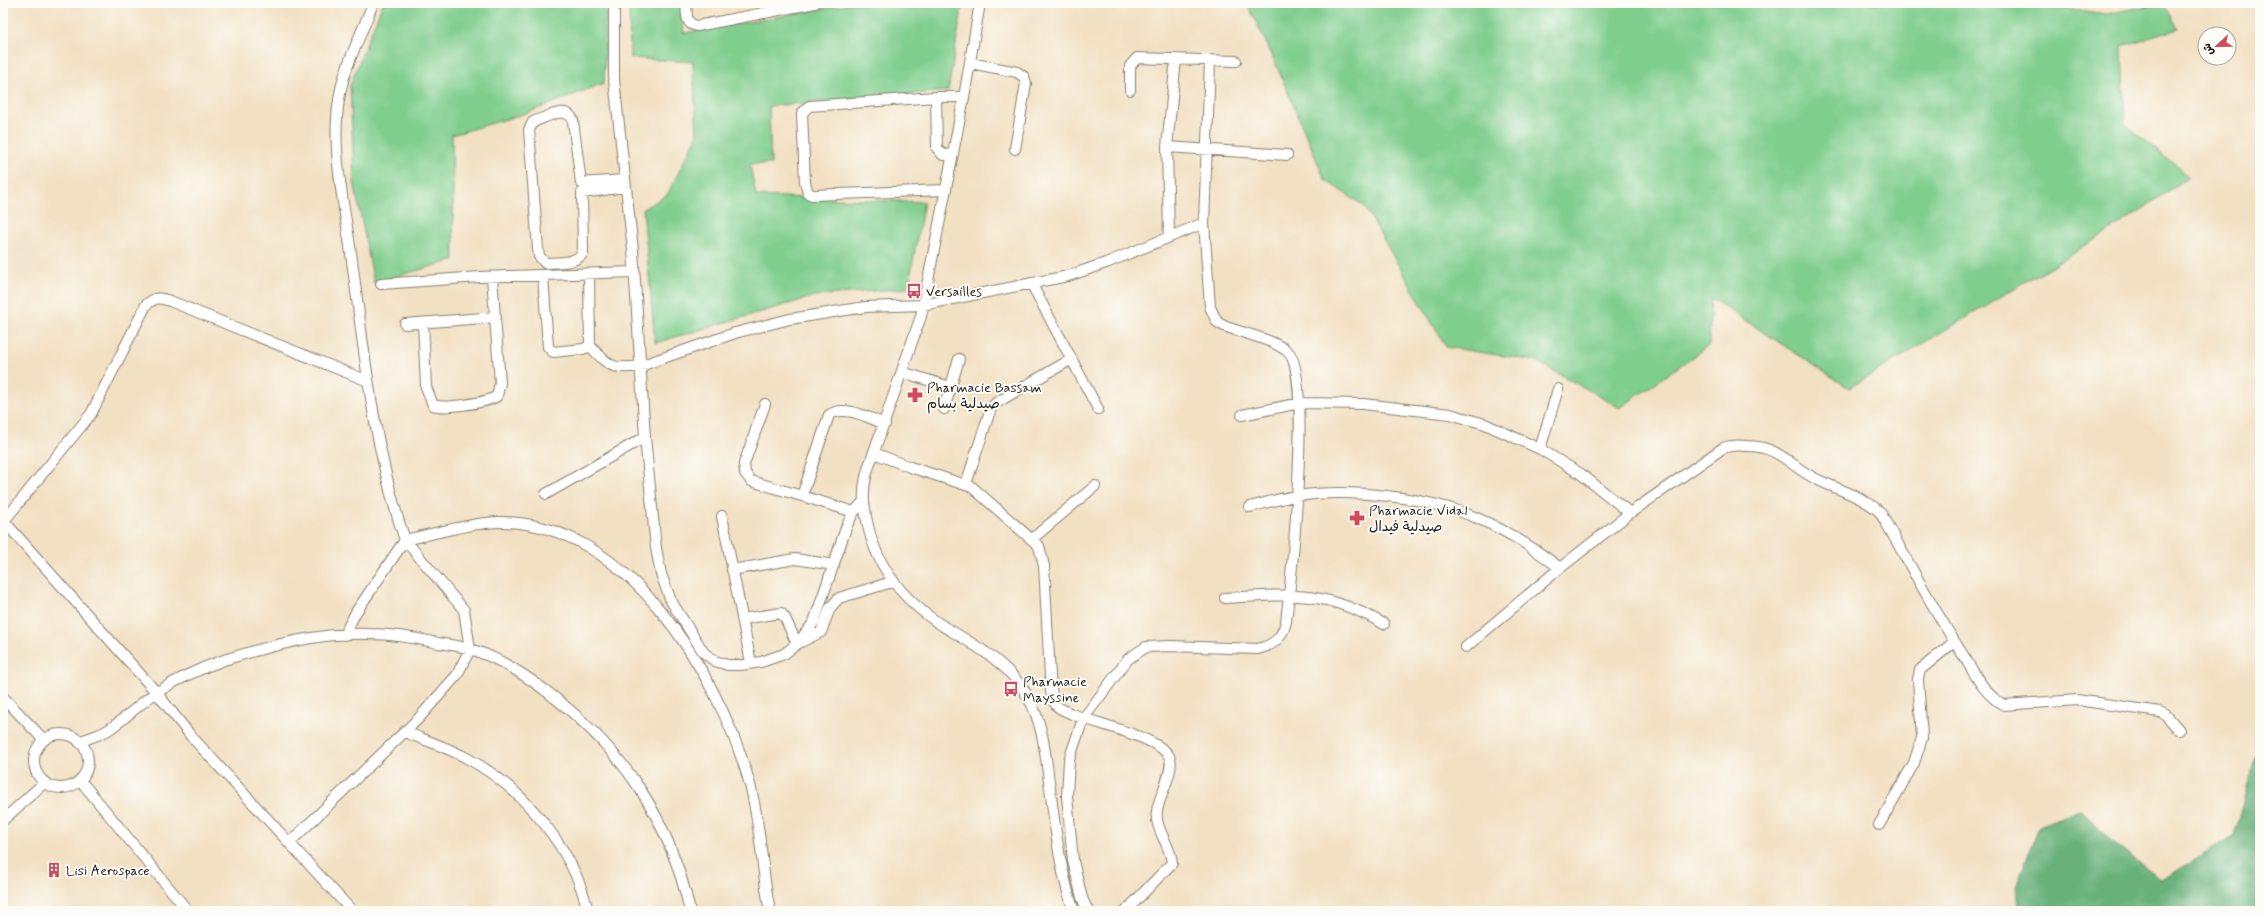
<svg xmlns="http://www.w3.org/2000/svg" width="2263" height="914" viewBox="0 0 2263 914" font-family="Mynerve,'Playpen Sans Arabic',sans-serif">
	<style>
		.green { fill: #80ce8e; stroke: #4e7555 }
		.forest { fill: #68b179; stroke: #42664a }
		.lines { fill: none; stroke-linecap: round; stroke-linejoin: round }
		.street-casing { stroke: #877e6f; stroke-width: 12 }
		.street { stroke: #fff; stroke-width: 10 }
		.labels { text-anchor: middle; stroke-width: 4; stroke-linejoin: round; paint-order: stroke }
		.poi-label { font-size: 14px; fill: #1c1c1c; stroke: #fdfcf7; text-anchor: start }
	</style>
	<rect width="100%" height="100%" fill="#fdfcf7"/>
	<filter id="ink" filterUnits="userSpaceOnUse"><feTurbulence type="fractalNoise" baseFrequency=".025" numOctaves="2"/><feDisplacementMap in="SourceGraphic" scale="8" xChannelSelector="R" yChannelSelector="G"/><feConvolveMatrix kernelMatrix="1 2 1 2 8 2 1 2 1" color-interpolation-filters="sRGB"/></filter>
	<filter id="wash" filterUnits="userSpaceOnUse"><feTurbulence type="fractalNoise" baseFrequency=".012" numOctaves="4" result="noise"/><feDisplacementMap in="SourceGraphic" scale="16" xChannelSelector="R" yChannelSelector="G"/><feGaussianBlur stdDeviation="0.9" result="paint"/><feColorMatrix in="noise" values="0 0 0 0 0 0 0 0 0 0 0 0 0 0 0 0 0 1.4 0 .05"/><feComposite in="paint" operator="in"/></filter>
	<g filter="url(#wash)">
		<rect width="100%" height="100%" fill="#f2e0c2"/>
		<path class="green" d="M383,3H606L604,83L527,113L452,135L454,260L374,283L354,182L350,85Z
			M629,3H681L684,33L856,3H963L948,91L769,106L771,164H750L756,196L924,202L908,288L816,296L655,343L643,209L667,195L697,136L693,62L630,58Z
			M1247,3H2046L2045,5L2106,14L2163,3L2178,29L2122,46L2125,124L2189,177L2116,227L1849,388L1711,298L1709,345L1620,408L1536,361L1446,347L1364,206L1325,180L1272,55Z"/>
		<path class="forest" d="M2260,740V911H2018L2016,886L2039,826L2081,810L2113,842L2161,880L2234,835Z"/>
	</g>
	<g filter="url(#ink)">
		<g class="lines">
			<defs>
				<path id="street" d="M614,3V80L633,250L645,437L656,548L661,574L671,601L704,653L715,661L728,665H741L761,662L784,654L797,644L814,622L847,525L854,512L864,501
					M686,3C687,13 685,25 697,26L815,3
					M980,3L964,97L921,316L868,469C866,476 864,484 864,492C863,500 865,509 866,516C874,565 902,600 943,626C975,645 1009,663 1028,697C1043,724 1045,751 1049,781C1055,825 1059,869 1074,911
					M970,63L1017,72L1024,77L1026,83L1015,149
					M1130,90V66L1137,58L1236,61
					M936,97L937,148L943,155L953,154
					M1167,147L1287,155
					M624,180L581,183L573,121C568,104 545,118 533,122L529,130L538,249L539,256L545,263C557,262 576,264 583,253L582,193L625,187
					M946,190L812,195L808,193L805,182L802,113L809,106L936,97H964
					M1169,237L1167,147L1176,59
					M543,276L548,347L553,352L583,349L590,346L589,274
					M1031,283L1098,409
					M381,284L480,277L634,272
					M423,323L426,387L433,405C444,409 487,403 497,396L500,383L492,277
					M405,324L496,317
					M590,346C609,366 611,370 640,366L735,333L790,319L865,307L923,305L1068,276L1106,263L1204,223
					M902,372L950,387
					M765,404L744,464L745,473L751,481L802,496
					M944,409L959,359
					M1242,415L1300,403L1363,404L1450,414L1485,424L1540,449L1581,474L1630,513
					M1540,449L1558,389
					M874,453L910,467L972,487L1039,546L1044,566L1050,676C1051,686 1050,697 1056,705C1060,710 1067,711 1072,714C1094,723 1158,737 1169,756C1176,768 1159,796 1157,811C1154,829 1171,845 1172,863L1126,911
					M966,484L991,408L996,403L1070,360
					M546,494L645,437
					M1250,507C1265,503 1281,498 1297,496C1350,488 1428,497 1477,518C1507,531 1534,548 1560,568
					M854,512L802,496L829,415C845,404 868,418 885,424
					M722,516L751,663
					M3,520L156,692L191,736L352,911
					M4,521L91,414L146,305C155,297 159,297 170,301L368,381
					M1032,539L1095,486
					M732,570L795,559L834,565
					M1225,598C1290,594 1325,590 1384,624
					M742,619L781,613L785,618L797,644L821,632L830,608L839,598L892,582
					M344,635L356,612L405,540C373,448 364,349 351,253C344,203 331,150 339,100C343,68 362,34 373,3
					M1466,647L1560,568L1630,513L1723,448C1731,445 1739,445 1747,446C1781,446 1791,468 1818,480C1839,490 1862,496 1880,512C1908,561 1934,611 1965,658C1976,676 1985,695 2004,705L2077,700L2160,712L2166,715L2179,730
					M3,697L44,740
					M405,732C425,740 446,747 465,757C522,787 573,847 588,911
					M34 761a27 27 0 1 1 54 0a27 27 0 1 1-54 0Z
					M79,742C88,738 100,735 108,730C125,719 140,703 157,692C178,679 201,668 224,660C269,646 321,632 369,634C392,634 416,638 438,643C451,645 464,646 476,651C503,660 528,677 550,694C625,752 669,818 690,911
					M80,780L188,911
					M3,820L44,783
					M1879,825L1914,763L1922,738L1918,679L1920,670L1954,642
					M289,843L419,718L457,675L470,649L464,610L405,540C433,534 474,522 501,522C628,522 718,674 749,781C761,823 761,868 770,911
					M1088,911L1082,898L1073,861L1067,796L1069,760L1083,719L1128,659L1146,647L1170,646L1258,649C1274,645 1282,638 1286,622C1291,581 1312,378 1289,353C1277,340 1241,333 1224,326L1217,322L1210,307L1204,223L1210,61"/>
			</defs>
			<use href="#street" class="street-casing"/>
			<use href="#street" class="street"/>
		</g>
	</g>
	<defs>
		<symbol id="bus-bare" viewBox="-9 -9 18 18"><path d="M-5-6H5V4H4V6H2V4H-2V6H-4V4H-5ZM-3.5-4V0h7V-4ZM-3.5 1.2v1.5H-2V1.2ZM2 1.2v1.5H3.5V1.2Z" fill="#d1495b" stroke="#fdfcf7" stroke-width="2.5" paint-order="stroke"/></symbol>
		<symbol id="pharmacy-bare" viewBox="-9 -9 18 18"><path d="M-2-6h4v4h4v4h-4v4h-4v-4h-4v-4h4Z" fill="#d1495b" stroke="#fdfcf7" stroke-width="2.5" paint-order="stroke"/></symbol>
		<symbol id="building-bare" viewBox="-9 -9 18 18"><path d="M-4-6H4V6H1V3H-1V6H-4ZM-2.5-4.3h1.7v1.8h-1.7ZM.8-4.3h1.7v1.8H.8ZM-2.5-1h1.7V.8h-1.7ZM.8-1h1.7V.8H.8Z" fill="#d1495b" stroke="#fdfcf7" stroke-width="2.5" paint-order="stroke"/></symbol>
	</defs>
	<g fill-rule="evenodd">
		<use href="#bus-bare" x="903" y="280" width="22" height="22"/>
		<use href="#pharmacy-bare" x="904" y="384" width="22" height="22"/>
		<use href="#pharmacy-bare" x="1346" y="507" width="22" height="22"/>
		<use href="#bus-bare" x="1000" y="678" width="22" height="22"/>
		<use href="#building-bare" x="43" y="859" width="22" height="22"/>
	</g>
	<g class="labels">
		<g class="poi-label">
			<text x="926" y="296">Versailles</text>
			<text x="927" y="392">Pharmacie Bassam<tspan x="927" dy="16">صيدلية بسام</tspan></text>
			<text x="1369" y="515">Pharmacie Vidal<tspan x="1369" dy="16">صيدلية فيدال</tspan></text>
			<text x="1023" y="686">Pharmacie<tspan x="1023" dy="16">Mayssine</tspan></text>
			<text x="66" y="875">Lisi Aerospace</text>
		</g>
	</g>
	<rect width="2263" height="914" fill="none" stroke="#fdfcf7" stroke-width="16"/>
	<g transform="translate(2217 46) rotate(248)"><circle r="19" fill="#fdfcf7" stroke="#a3a29f"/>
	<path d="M0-3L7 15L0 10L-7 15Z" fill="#d1495b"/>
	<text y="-6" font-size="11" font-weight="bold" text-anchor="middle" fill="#1c1c1c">ش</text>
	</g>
</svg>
